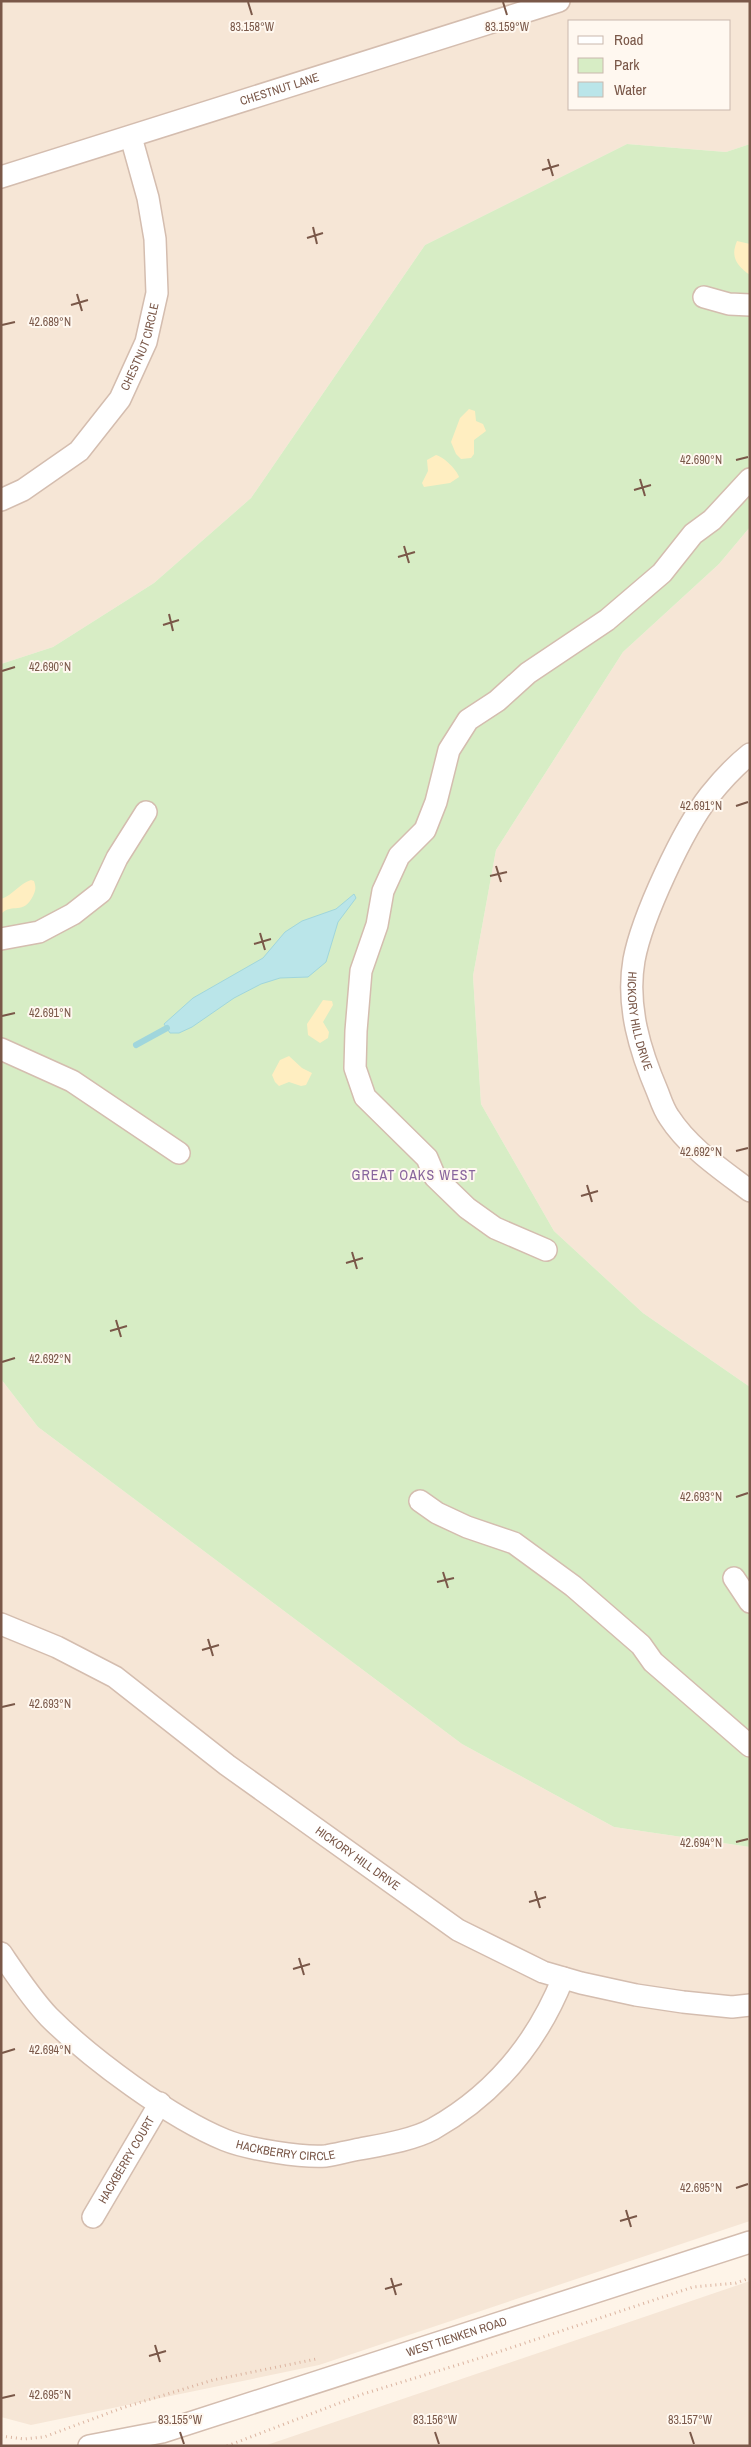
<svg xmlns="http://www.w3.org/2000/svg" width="751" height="2447" viewBox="0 0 751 2447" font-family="'Archivo Narrow',sans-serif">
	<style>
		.residential { fill: #f6e6d6; fill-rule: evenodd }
		.green { fill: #d7edc5 }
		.sand { fill: #ffeec1 }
		.water { fill: #bae5e9; stroke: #a0d6dc }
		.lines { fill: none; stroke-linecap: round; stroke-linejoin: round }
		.stream { stroke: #a0d6dc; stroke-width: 6 }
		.minor-casing { stroke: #d4bdaf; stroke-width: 24 }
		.path { stroke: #dbb4a0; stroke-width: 3; stroke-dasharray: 1 4; stroke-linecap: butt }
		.minor { stroke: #fff; stroke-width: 21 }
		.ticks { fill: none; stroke: #7a5849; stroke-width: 2 }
		.labels { text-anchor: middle; stroke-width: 4; stroke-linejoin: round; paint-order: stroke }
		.street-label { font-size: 12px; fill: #7a5849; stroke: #fff8f0 }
		.neighbourhood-label { font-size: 14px; letter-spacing: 1px; fill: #88659d; stroke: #fff8f0 }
		.ticks-label { font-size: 12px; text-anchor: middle; fill: #7a5849; stroke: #fff8f0; stroke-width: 4; stroke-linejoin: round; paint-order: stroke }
	</style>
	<rect width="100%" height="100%" fill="#fef4e8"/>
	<path class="residential" d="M1,1H750V144L726,152L627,144L425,245L251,498L154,583L53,647L1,664ZM570,21H730V109H570Z
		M750,527V1387L643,1313L554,1231L481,1104L473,976L496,850L623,652L719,564Z
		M1,1379L38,1427L462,1744L614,1827L750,1847V2221L319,2365L31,2425L1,2417Z
		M750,2281V2446H264Z"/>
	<path class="green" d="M627,144L726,152L750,144V527L719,564L623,652L496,850L473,976L481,1104L554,1231L643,1313L750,1387V1847L614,1827L462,1744L38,1427L1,1379V664L53,647L154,583L251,498L425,245Z"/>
	<path class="sand" d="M737,241L750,244V275C737,266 730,257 737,241Z
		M469,409L475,411L476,421L483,424L486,431L474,440V454L471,458L461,459L456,454L451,442L460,418Z
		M436,455C444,457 457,470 459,477L450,483L424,487L422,483L428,471L427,460Z
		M31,880L34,881C36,887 36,890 33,896C23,916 13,902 1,914V899C13,895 19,884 31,880Z
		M323,1000L332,1001L333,1005L323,1022L329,1032L328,1038L320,1043L308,1035L307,1024Z
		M289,1056L302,1068L312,1073L306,1085L301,1086L289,1082L279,1086L275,1082L272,1075L280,1060Z"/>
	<path class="water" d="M354,894L356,898L338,922L326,962L308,977L280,978L261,984L234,998L192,1027L179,1033H170L164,1024L193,998L263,958L285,932L302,921L336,909Z"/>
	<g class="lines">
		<path class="stream" d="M136,1045L167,1028"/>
		<defs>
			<g id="minor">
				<path id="s1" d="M1,177L559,1"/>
				<path d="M704,297L729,304L750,305"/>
				<path id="s2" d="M1,500L23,490L79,451L120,399L146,342L157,293L155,239L148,198L131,137"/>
				<path id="s3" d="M750,754C735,766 722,780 710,795C683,829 642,917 634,960C626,1006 640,1051 658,1093C661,1101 664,1110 669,1117C689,1148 721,1169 750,1191"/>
				<path d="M1,939L39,932L73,914L101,892L117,858L146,812"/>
				<path d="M1,1049L72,1081L179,1153"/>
				<path d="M546,1250L495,1228L467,1208L435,1177L427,1158L365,1097L355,1068L356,1031L361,971L377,925L383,891L399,856L425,830L436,802L449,750L468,720L497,701L528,673L607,620L662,573L693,534L712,520L750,479"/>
				<path d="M420,1501L437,1513L467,1527L514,1543L573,1586L641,1645L653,1662L750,1746"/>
				<path d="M734,1578L750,1602"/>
				<path id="s4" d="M1,1624L57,1647L115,1677L227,1765L458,1930L543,1972L581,1983L636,1995L683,2002L732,2007L750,2005"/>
				<path id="s5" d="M1,1953C16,1975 31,1998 49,2017C91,2059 171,2118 225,2140C247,2149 303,2158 326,2156C337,2154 349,2151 360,2149C381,2145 413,2140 433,2129C495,2094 537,2043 563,1978"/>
				<path id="s6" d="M93,2217L160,2103"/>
				<path id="s7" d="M89,2446L162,2432L750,2242"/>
			</g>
		</defs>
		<use href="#minor" class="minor-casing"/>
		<path class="path" d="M1,2436L24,2439L44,2437L122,2408L213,2380L316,2359
			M227,2446L363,2394L480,2358L693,2287L736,2283L750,2278"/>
		<use href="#minor" class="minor"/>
	</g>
	<path class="ticks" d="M248,2L252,15M503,2L507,15M548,159L553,176M542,170L559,165M313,227L317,244M307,238L323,233M77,294L82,311M71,305L88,300M2,325L15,322M736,460L748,457M640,479L645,496M634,490L651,485M404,546L409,563M398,557L415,552M169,614L173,631M163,625L179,620M2,671L15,667M736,806L748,802M496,866L501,882M490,876L507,872M260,933L265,950M254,944L271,939M2,1016L15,1013M736,1151L748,1148M587,1185L592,1202M581,1196L598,1191M352,1252L357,1269M346,1263L363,1258M116,1320L121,1337M110,1331L127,1326M2,1362L15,1358M736,1497L748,1493M443,1572L448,1588M437,1582L454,1578M208,1639L213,1656M202,1650L219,1645M2,1707L15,1704M736,1842L748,1839M535,1891L540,1908M529,1902L546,1897M299,1958L304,1975M293,1969L310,1964M2,2053L15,2049M736,2188L748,2184M626,2210L631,2227M620,2221L637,2216M391,2278L396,2295M385,2289L402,2284M155,2345L160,2362M149,2356L166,2351M2,2398L15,2395M180,2432L184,2444M435,2432L439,2444M690,2432L694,2444"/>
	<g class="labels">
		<g class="street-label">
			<text dy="4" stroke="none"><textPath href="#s1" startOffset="292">CHESTNUT LANE</textPath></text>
			<text dy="4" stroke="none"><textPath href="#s2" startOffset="215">CHESTNUT CIRCLE</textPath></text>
			<text dy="4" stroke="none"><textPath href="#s3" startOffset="302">HICKORY HILL DRIVE</textPath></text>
			<text dy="4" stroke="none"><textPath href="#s4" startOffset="429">HICKORY HILL DRIVE</textPath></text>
			<text dy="4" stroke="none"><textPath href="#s5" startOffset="358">HACKBERRY CIRCLE</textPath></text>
			<text dy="4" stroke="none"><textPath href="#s6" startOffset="66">HACKBERRY COURT</textPath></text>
			<text dy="4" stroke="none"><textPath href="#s7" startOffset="384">WEST TIENKEN ROAD</textPath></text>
		</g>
		<g class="neighbourhood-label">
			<text x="414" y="1180">GREAT OAKS WEST</text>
		</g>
	</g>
	<g class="ticks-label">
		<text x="252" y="31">83.158°W</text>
		<text x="507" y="31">83.159°W</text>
		<text x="50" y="326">42.689°N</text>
		<text x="701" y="464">42.690°N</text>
		<text x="50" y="671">42.690°N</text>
		<text x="701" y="810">42.691°N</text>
		<text x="50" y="1017">42.691°N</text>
		<text x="701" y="1156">42.692°N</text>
		<text x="50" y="1363">42.692°N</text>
		<text x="701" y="1501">42.693°N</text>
		<text x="50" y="1708">42.693°N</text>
		<text x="701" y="1847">42.694°N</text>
		<text x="50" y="2054">42.694°N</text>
		<text x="701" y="2192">42.695°N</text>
		<text x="50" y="2399">42.695°N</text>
		<text x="180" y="2424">83.155°W</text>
		<text x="435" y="2424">83.156°W</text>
		<text x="690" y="2424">83.157°W</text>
	</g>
	<rect width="751" height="2447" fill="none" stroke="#7a5849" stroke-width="5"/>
	<rect x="568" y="20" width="162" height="90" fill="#fff8f0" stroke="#cab8ad"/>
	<rect x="578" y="36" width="25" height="8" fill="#ffffff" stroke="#cab8ad"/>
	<text x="614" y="45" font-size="15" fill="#7a5849">Road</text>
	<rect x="578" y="58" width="25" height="15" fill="#d7edc5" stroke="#cab8ad"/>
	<text x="614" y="70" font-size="15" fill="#7a5849">Park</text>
	<rect x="578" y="82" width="25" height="15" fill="#bae5e9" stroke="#cab8ad"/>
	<text x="614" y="95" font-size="15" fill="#7a5849">Water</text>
</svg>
